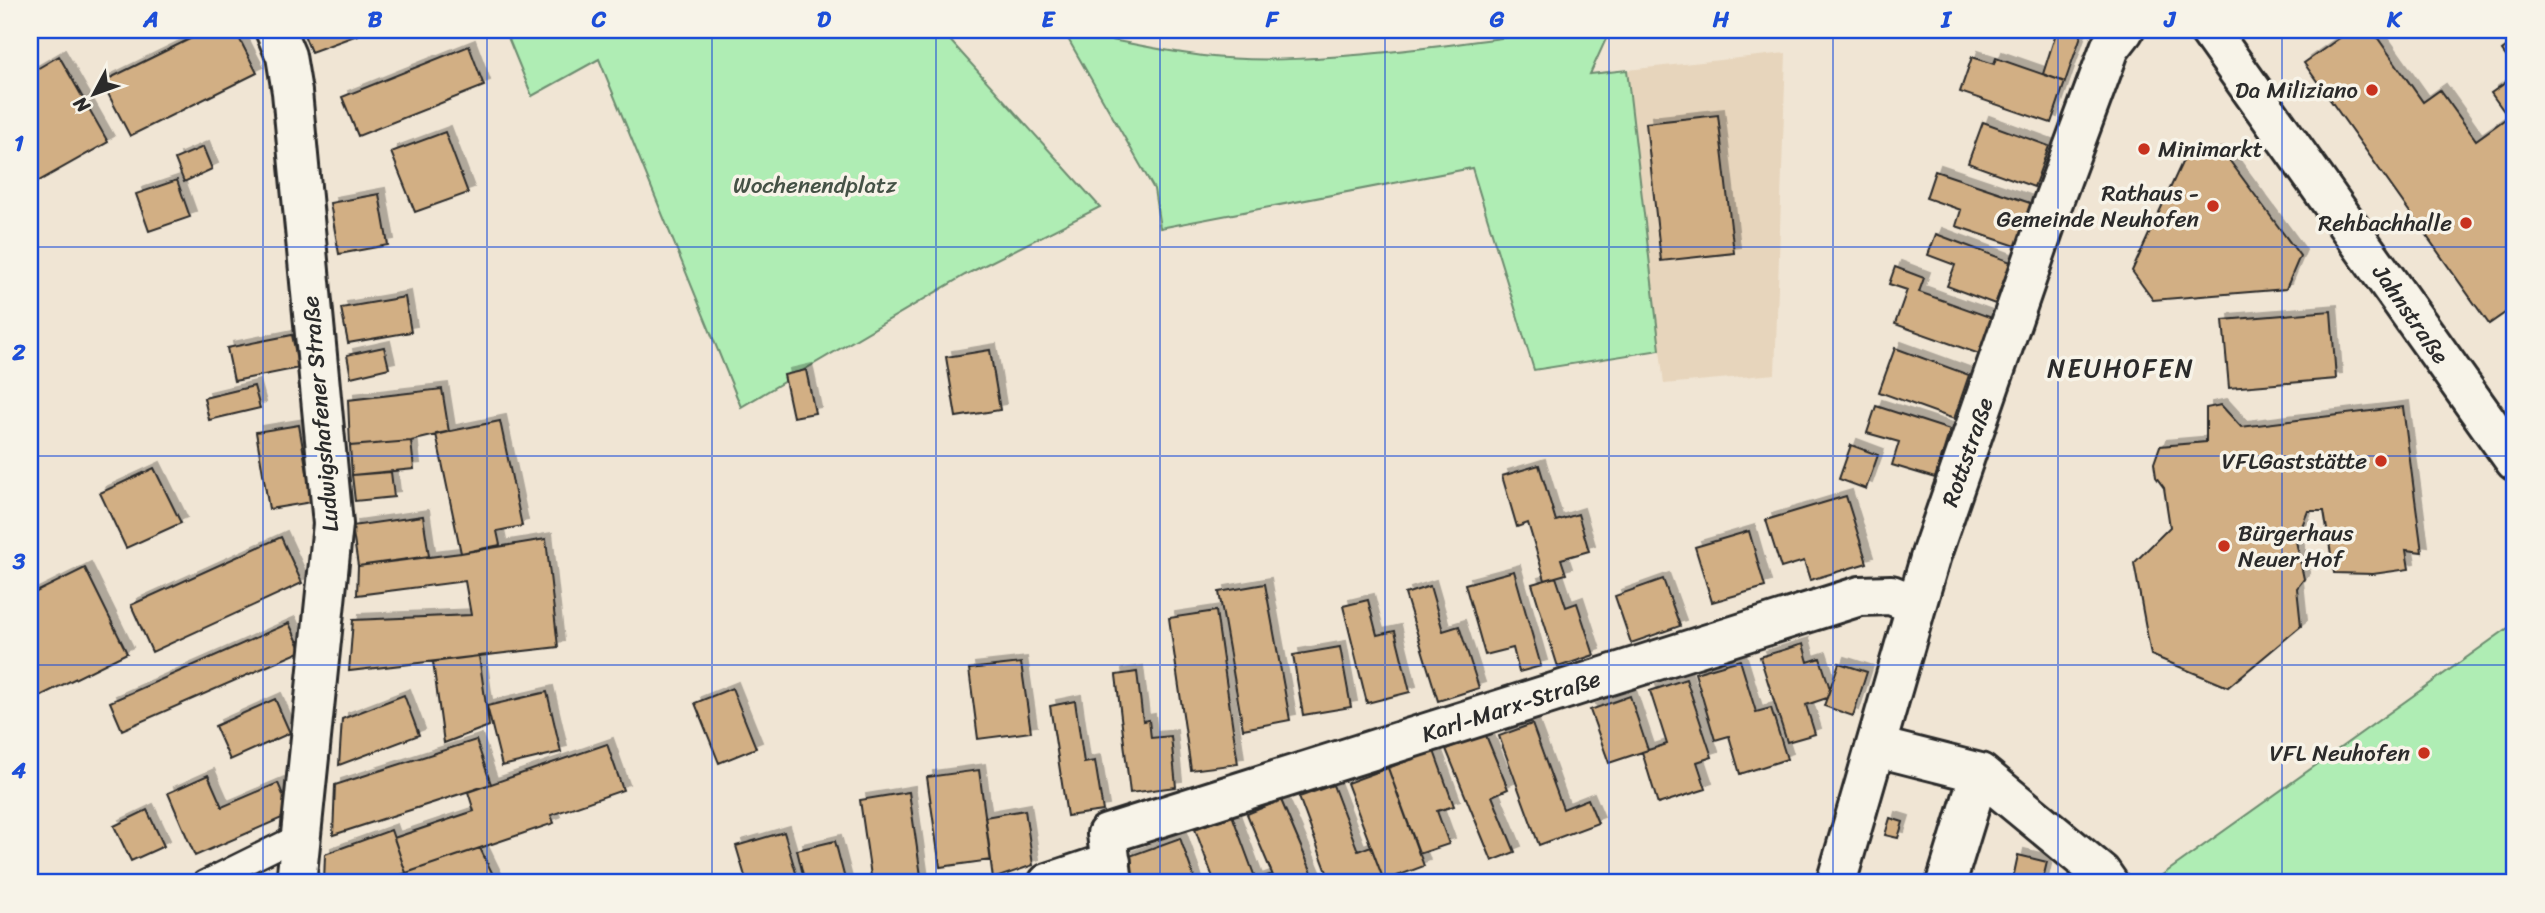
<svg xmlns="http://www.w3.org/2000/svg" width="2545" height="913" viewBox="0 0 2545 913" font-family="Sriracha,sans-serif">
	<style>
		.built { fill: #e7d5bc }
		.green { fill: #afedb4; stroke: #6d8c70; stroke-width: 2 }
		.building { fill: #d2af84; stroke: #2b2b2b; stroke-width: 2; filter: url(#shadow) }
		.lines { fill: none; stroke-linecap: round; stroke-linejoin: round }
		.service-casing { stroke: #2b2b2b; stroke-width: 28 }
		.minor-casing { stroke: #2b2b2b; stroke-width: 44 }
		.tertiary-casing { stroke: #2b2b2b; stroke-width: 44 }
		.secondary-casing { stroke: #2b2b2b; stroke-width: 44 }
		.service { stroke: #f7f3e8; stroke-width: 23 }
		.minor { stroke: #f7f3e8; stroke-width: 38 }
		.tertiary { stroke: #f7f3e8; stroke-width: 38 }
		.secondary { stroke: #f7f3e8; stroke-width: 38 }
		.grid { fill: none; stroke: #1d4ed8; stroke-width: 2; stroke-opacity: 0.55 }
		.poi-dot { fill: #c8321e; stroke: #f7f3e8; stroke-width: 2.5 }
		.labels { text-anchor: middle; stroke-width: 7; stroke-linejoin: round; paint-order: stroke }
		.poi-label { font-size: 23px; fill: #2b2b2b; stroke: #f7f3e8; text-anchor: end }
		.park-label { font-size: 23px; fill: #455246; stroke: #f7f3e8 }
		.street-label { font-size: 23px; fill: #2b2b2b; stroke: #f7f3e8 }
		.quarter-label { font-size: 26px; letter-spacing: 2px; fill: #2b2b2b; stroke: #f7f3e8 }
		.neatline { fill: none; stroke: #1d4ed8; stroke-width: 2.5 }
		.grid-label { font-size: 23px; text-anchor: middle; font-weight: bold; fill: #1d4ed8 }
	</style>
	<defs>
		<filter id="shadow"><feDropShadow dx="6" dy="-6" stdDeviation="0" flood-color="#0004"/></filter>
	</defs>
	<rect width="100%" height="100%" fill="#f0e5d4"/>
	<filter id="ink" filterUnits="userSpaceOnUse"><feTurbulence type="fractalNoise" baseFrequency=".0143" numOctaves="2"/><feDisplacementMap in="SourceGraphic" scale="14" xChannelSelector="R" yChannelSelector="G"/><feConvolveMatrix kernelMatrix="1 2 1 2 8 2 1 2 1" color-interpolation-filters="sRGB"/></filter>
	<g filter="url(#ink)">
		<path class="built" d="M1786,53L1775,374L1664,384L1627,70Z"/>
		<path class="green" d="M505,30H953L947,37L1100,207L965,275L741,407L599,59L532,96Z
			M1063,30H1079L1088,35C1126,43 1164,51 1203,56C1263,63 1328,58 1388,52C1462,45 1535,30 1610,30L1590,74L1627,70L1660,350L1534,370L1472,168L1160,228L1154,189Z
			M2515,623V883H2151Z"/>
		<path class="building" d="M208,30H235L257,73L130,136L102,82Z
			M302,30H371L311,52Z
			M2057,30H2083L2065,82L2043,74Z
			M2351,30H2372L2423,102L2440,90L2476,140L2508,117L2491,93L2515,76V306L2489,324L2304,63Z
			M2515,41V69L2502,51Z
			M469,46L484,86L358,136L342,97Z
			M59,56L108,142L30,186V73Z
			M1972,57L1994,64L1996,58L2065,82L2051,123L1960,92Z
			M1718,115L1734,253L1661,261L1646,123Z
			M1983,122L2049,146L2034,187L1968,163Z
			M445,132L468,193L415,212L391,152Z
			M203,147L212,169L184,182L175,159Z
			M2224,153L2300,256L2286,289L2153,300L2132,271L2185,156Z
			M1935,171L2033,204L2019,247L1956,226L1961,210L1926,198Z
			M177,180L190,217L149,231L136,194Z
			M379,194L388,245L339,254L330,203Z
			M1936,234L2011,262L1995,304L1947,286L1955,265L1928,255Z
			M1895,267L1924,278L1919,292L1998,320L1985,356L1895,324L1907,290L1889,284Z
			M405,297L411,332L348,343L341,308Z
			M2331,311L2336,379L2229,388L2223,320Z
			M292,335L299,368L234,381L227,348Z
			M384,347L389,368L351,377L347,355Z
			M1895,348L1969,375L1954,419L1879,392Z
			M990,350L1000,410L956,417L946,357Z
			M806,370L815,413L793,417L784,375Z
			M254,386L260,408L209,420L204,398Z
			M442,389L449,432L411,441L350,446L348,400Z
			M2221,405L2241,427L2403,407L2422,552L2406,550L2409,569L2373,574L2334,573L2324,511H2308L2296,541L2304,579L2297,588L2301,626L2228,687L2151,655L2134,563L2170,527L2164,488L2156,477L2154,463L2160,446L2206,442V408Z
			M1876,406L1950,430L1935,478L1892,465L1899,442L1867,433Z
			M500,421L522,526L497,531L500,545L461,553L436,434Z
			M299,425L312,502L269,509L256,432Z
			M411,441L414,469L352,475L350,446Z
			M1851,445L1878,455L1866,489L1839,479Z
			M1539,465L1556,521L1578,514L1589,551L1561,559L1566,574L1545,580L1528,523L1517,527L1502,476Z
			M154,468L181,523L126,548L100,493Z
			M391,472L394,497L355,501L352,475Z
			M1846,496L1867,563L1810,580L1804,561L1781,568L1766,520Z
			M423,516L429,556L358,566L352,526Z
			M1749,531L1765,587L1712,602L1695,547Z
			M281,537L302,583L152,652L131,605Z
			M546,539L558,647L349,671L353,620L471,615L465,581L357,595L358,566L461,553Z
			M85,568L127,653L30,701V595Z
			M1514,571L1541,666L1519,672L1513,648L1485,655L1465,584Z
			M1556,577L1566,607L1577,603L1594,655L1558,667L1532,584Z
			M1663,579L1680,626L1631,643L1615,596Z
			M1265,584L1290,720L1243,729L1219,592Z
			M1430,586L1443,631L1459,626L1479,688L1438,701L1405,594Z
			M1368,600L1377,635L1395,631L1410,692L1367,703L1343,606Z
			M1216,611L1238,764L1191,770L1169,618Z
			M289,623L302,651L122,730L110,702Z
			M1803,644L1808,662L1820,658L1830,689L1827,698L1806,705L1815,734L1787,742L1760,657Z
			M1340,647L1351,707L1303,715L1293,655Z
			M479,656L489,726L444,743L433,662Z
			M1740,660L1756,712L1771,708L1787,759L1740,774L1729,736L1715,740L1695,673Z
			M1021,663L1031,732L978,739L969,669Z
			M1839,663L1867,672L1853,716L1824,706Z
			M1137,672L1143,721L1149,720L1151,738L1171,736L1176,787L1130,793L1116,675Z
			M1686,679L1712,757L1697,762L1706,789L1658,804L1642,752L1667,744L1650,691Z
			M732,688L756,748L719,763L695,703Z
			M547,692L561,752L502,766L487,706Z
			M404,695L419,735L339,765L342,719Z
			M1630,696L1648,750L1609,763L1590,710Z
			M275,699L290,733L230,760L215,726Z
			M1075,701L1084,763L1095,761L1103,811L1067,816L1050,706Z
			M1532,724L1563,809L1588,799L1598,823L1539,845L1499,736Z
			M1485,733L1508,789L1492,796L1515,852L1492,861L1446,749Z
			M476,740L491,784L333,835L335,785Z
			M607,744L623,790L551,815L554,823L406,873L394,838L474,811L468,792Z
			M1434,751L1454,806L1437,811L1449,844L1419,854L1388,768Z
			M1388,768L1424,866L1384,881L1347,783Z
			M979,770L991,860L940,867L927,777Z
			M208,775L222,807L278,783L291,814L195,856L168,793Z
			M1333,785L1358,851L1371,846L1384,881L1377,883H1331L1299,797Z
			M909,792L922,883H872L860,800Z
			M1281,800L1316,882L1313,883H1276L1247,814Z
			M147,810L164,846L131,861L114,826Z
			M1025,810L1033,865L993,879L985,817Z
			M1232,815L1256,880L1272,874L1275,883H1215L1195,829Z
			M1890,818L1903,822L1898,838L1885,835Z
			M391,830L406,873L379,883H324L325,854Z
			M784,832L799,883H747L736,846Z
			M1180,838L1196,883H1136L1127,857Z
			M835,841L846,883H805L797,850Z
			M480,848L497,883H384L406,873Z
			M2018,855L2047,862L2042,883H2012Z"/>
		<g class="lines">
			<defs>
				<path id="service" d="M204,883L301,835"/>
				<path id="minor" d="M1877,747L1980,773L2101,873L2108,883
					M1048,883L1111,862
					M1113,883L1107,834L1860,596L1891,595L1916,605
					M1946,883L1980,773"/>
				<path id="tertiary" d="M2209,30L2515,461
					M1836,883L1931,555L2053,202L2110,48L2124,30"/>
				<path id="secondary" d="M275,30L286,56L292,92L333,524L296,883"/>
			</defs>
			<use href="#service" class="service-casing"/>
			<use href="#minor" class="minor-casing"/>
			<use href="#tertiary" class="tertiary-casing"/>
			<use href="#secondary" class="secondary-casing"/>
			<use href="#service" class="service"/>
			<use href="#minor" class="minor"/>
			<use href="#tertiary" class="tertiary"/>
			<use href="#secondary" class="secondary"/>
		</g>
	</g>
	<path class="grid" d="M263,30V883M487,30V883M712,30V883M936,30V883M1160,30V883M1385,30V883M1609,30V883M1833,30V883M2058,30V883M2282,30V883M30,247H2515M30,456H2515M30,665H2515"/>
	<g class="poi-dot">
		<circle cx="2372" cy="90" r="7"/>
		<circle cx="2144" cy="149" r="7"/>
		<circle cx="2213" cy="206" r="7"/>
		<circle cx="2466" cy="223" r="7"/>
		<circle cx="2381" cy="461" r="7"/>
		<circle cx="2224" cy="546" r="7"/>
		<circle cx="2424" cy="753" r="7"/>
	</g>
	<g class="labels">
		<g class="poi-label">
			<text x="2358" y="98">Da Miliziano</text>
			<text x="2158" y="157" text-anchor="start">Minimarkt</text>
			<text x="2199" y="201">Rathaus -<tspan x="2199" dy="26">Gemeinde Neuhofen</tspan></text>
			<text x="2452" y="231">Rehbachhalle</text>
			<text x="2367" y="469">VFLGaststätte</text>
			<text x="2238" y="541" text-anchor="start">Bürgerhaus<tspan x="2238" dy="26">Neuer Hof</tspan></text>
			<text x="2410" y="761">VFL Neuhofen</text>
		</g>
		<g class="park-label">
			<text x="815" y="193">Wochenendplatz</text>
		</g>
		<g class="street-label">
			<text transform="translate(2411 314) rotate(55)" y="8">Jahnstraße</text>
			<text transform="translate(320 414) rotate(-95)" y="8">Ludwigshafener Straße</text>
			<text transform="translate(1967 452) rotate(-71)" y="8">Rottstraße</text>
			<text transform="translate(1511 706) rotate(-18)" y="8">Karl-Marx-Straße</text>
		</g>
		<g class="quarter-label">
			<text x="2121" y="377">NEUHOFEN</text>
		</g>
	</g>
	<rect width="2545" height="913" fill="none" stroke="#f7f3e8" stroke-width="77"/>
	<g transform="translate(94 94) rotate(229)" stroke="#f7f3e8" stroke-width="5" paint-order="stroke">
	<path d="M0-5L12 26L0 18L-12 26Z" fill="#2b2b2b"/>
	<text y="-10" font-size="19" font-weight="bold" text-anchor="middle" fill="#2b2b2b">N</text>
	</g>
	<rect x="38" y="38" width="2468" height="836" class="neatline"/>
	<g class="grid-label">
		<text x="151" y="27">A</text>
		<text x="375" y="27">B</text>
		<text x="599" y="27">C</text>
		<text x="824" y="27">D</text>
		<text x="1048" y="27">E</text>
		<text x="1272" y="27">F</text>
		<text x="1497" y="27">G</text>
		<text x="1721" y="27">H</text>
		<text x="1946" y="27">I</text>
		<text x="2170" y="27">J</text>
		<text x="2394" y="27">K</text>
		<text x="19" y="151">1</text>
		<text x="19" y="360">2</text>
		<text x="19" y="569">3</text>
		<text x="19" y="778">4</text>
	</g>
</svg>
